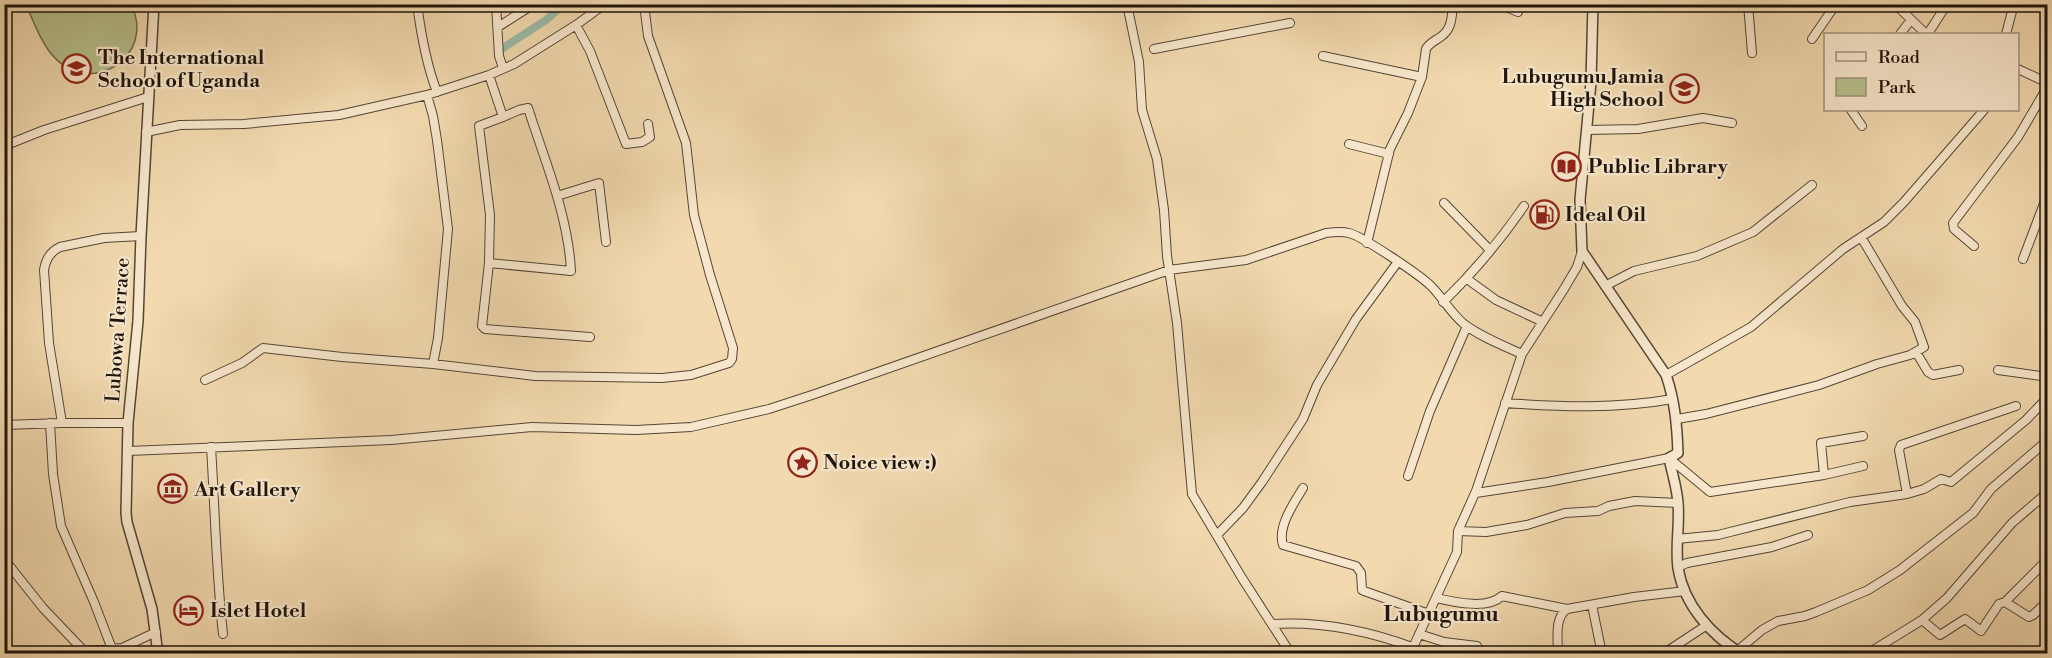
<svg xmlns="http://www.w3.org/2000/svg" width="2052" height="658" viewBox="0 0 2052 658" font-family="'Libre Bodoni',serif">
	<style>
		.green { fill: #b7c08d; stroke: #6b6a4c; stroke-width: 1.5 }
		.lines { fill: none; stroke-linecap: round; stroke-linejoin: round }
		.canal { stroke: #9cbba6; stroke-width: 8 }
		.minor-casing { stroke: #544635; stroke-width: 10 }
		.tertiary-casing { stroke: #544635; stroke-width: 12 }
		.minor { stroke: #f7e6cb; stroke-width: 8 }
		.tertiary { stroke: #f7e6cb; stroke-width: 9 }
		.labels { text-anchor: middle; stroke-width: 4.5; stroke-linejoin: round; paint-order: stroke }
		.poi-label { font-size: 20px; font-weight: bold; fill: #1f150c; stroke: #f7e6cb; text-anchor: start }
		.street-label { font-size: 20px; fill: #1f150c; stroke: #f7e6cb }
		.quarter-label { font-size: 22px; font-weight: bold; fill: #1f150c; stroke: #f7e6cb }
	</style>
	<rect width="100%" height="100%" fill="#f2d9af"/>
	<filter id="stains"><feTurbulence type="fractalNoise" baseFrequency=".00333" numOctaves="4"/><feColorMatrix values="0 0 0 0 .2 0 0 0 0 .09 0 0 0 0 .02 0 0 0 .5 -.17"/></filter>
	<radialGradient id="worn" r=".72"><stop offset=".6" stop-color="#630" stop-opacity="0"/><stop offset="1" stop-color="#630" stop-opacity=".3"/></radialGradient>
	<path class="green" d="M26,5H131C157,54 92,99 54,57C42,45 33,20 26,5Z"/>
	<g class="lines">
		<path class="canal" d="M500,50L546,20L564,4"/>
		<defs>
			<path id="minor" d="M417,4C421,34 426,64 437,92
				M496,4L499,56L503,68
				M1127,4L1139,62L1142,110L1157,159L1164,210L1167,256L1177,323L1192,494L1242,578L1291,654
				M1499,4L1518,12
				M1748,4L1752,53
				M1895,4L1925,33L1929,32L1947,4
				M576,25L590,51L626,144L642,142L650,137L648,124
				M498,27L534,4
				M1900,34L1911,20
				M2006,34L2014,4
				M1812,39L1836,4
				M1154,49L1290,23
				M1323,56L1422,77
				M2018,69L2048,83
				M489,75L503,117L519,110L528,108C545,162 568,214 571,271L489,263L490,215L479,126L503,117
				M427,95L433,116L437,140L448,229L438,338L433,364
				M1851,110L1862,126
				M1587,130L1638,129L1703,118L1732,123
				M146,132L180,125L244,124L339,115L427,95L489,75L514,64L576,25L605,4
				M1349,144L1389,154
				M4,146L44,130L148,97
				M557,196L599,183L606,242
				M1444,203L1490,250
				M1367,243L1390,149L1408,113L1422,77L1426,49C1430,41 1439,40 1445,33C1452,26 1452,14 1453,4
				M1974,246L1954,229L1953,223L2018,137L2048,86
				M2023,259L2048,193
				M489,263L482,326L485,329L590,337
				M1467,279L1496,300L1543,322
				M1605,286L1634,271L1697,256L1753,232L1812,185
				M1443,302C1473,273 1500,241 1524,206
				M1916,352L1928,372L1933,375L1959,370
				M1998,370L2048,377
				M1666,375L1751,327L1843,249L1884,222L1904,202L1984,110
				M205,380L242,363L263,348L342,357L433,364L535,376L662,378L691,375L729,363L732,359L733,348L710,275L694,215L686,143L648,36L644,4
				M1505,403C1564,407 1615,409 1673,399
				M1677,419L1706,414L1819,385L1877,364L1910,355L1924,347L1915,322L1902,306L1861,237
				M50,423L53,474L61,526L94,602L112,649
				M62,423L49,343L44,270C46,259 50,252 60,247L104,238L141,236
				M4,425L62,423H128
				M211,447C215,509 216,572 223,634
				M128,451L391,440L532,427L636,430L691,427L769,409L815,394L1169,270L1246,260L1326,233C1334,232 1341,231 1349,233C1362,236 1420,275 1431,286C1443,298 1450,312 1464,324C1481,337 1502,345 1522,354
				M1824,475L1821,443L1863,436
				M1408,476L1430,411L1467,326
				M1303,488C1294,503 1277,527 1283,545L1356,566L1361,573L1362,590L1364,591L1429,614
				M1476,493L1548,482L1669,458L1710,492L1824,475L1863,466
				M1907,494L1899,450L1901,445L2016,406
				M1458,531L1486,532L1527,525L1565,513L1598,511L1609,506L1635,501L1678,503
				M1217,535L1243,508L1262,482L1303,419L1317,385L1356,319L1397,263
				M1677,539L1718,535L1850,502L1907,494L1924,489L1941,479L1951,482L2026,420L2048,397
				M4,559L43,608L84,651L82,654
				M1678,567L1687,563L1772,547L1808,535
				M1436,598C1455,602 1487,610 1502,596L1567,609
				M2005,602L2029,617L2033,615L2048,601
				M1592,605L1602,654
				M1922,620L1940,635L1965,619L1981,631L1999,604L2005,602L2048,559
				M1272,624C1321,621 1366,630 1412,647
				M1419,634L1444,642L1477,646L1480,654
				M84,651L122,648L156,632
				M1737,651L1762,630L1778,621L1805,616L1816,612L1868,590L1900,570L1973,513L1991,489L2048,440
				M1666,652L1707,625
				M1410,654L1457,552L1458,531L1476,491L1522,354L1564,289L1577,267L1582,251
				M1558,654C1558,639 1554,618 1567,609L1634,597L1685,591
				M1867,654L1922,620L1947,598L2012,523L2048,492"/>
			<path id="tertiary" d="M154,4L141,236L138,321L128,423L126,513L127,522L152,609L158,654
				M1593,4L1591,82L1580,200L1582,251L1666,375C1675,401 1677,426 1678,453L1669,458C1672,473 1677,488 1678,503C1680,525 1675,546 1678,568C1684,605 1711,635 1742,654"/>
		</defs>
		<use href="#minor" class="minor-casing"/>
		<use href="#tertiary" class="tertiary-casing"/>
		<use href="#minor" class="minor"/>
		<use href="#tertiary" class="tertiary"/>
	</g>
	<defs>
		<symbol id="school-ring" viewBox="-11 -11 22 22"><circle r="9.5" fill="#f7e6cb" stroke="#8f2418" stroke-width="1.5"/><path d="M0-5L7-2L0 1L-7-2ZM-4 1L0 2.5L4 1V4Q0 6-4 4Z" fill="#8f2418"/></symbol>
		<symbol id="library-ring" viewBox="-11 -11 22 22"><circle r="9.5" fill="#f7e6cb" stroke="#8f2418" stroke-width="1.5"/><path d="M-6-4Q-3-5.5-.7-3.5V5Q-3 3-6 4ZM6-4Q3-5.5 .7-3.5V5Q3 3 6 4Z" fill="#8f2418"/></symbol>
		<symbol id="fuel-ring" viewBox="-11 -11 22 22"><circle r="9.5" fill="#f7e6cb" stroke="#8f2418" stroke-width="1.5"/><path d="M-5.5-6h7V0h2V4h1.3V-2.5L3-4.5l.8-.8L6-3V5H2.5V1h-1V6h-7ZM-4.2-4.7v3.2H.2V-4.7Z" fill="#8f2418"/></symbol>
		<symbol id="sight-ring" viewBox="-11 -11 22 22"><circle r="9.5" fill="#f7e6cb" stroke="#8f2418" stroke-width="1.5"/><path d="M0-6L1.8-2.2L6-1.7L2.9 1.2L3.7 5.4L0 3.3L-3.7 5.4L-2.9 1.2L-6-1.7L-1.8-2.2Z" fill="#8f2418"/></symbol>
		<symbol id="museum-ring" viewBox="-11 -11 22 22"><circle r="9.5" fill="#f7e6cb" stroke="#8f2418" stroke-width="1.5"/><path d="M0-6L6-3V-2H-6V-3ZM-5-1h2V3h-2ZM-1-1h2V3h-2ZM3-1h2V3H3ZM-6 4H6V6H-6Z" fill="#8f2418"/></symbol>
		<symbol id="hotel-ring" viewBox="-11 -11 22 22"><circle r="9.5" fill="#f7e6cb" stroke="#8f2418" stroke-width="1.5"/><path d="M-6-4.5h1.5V1H6V5H4.5V3h-9V5H-6ZM-4 0a1.8 1.8 0 1 1 3.6 0ZM.5 0V-2.5h3Q6-2.5 6 0Z" fill="#8f2418"/></symbol>
	</defs>
	<g fill-rule="evenodd">
		<use href="#school-ring" x="60" y="52" width="33" height="33"/>
		<use href="#school-ring" x="1668" y="72" width="33" height="33"/>
		<use href="#library-ring" x="1550" y="150" width="33" height="33"/>
		<use href="#fuel-ring" x="1528" y="198" width="33" height="33"/>
		<use href="#sight-ring" x="786" y="446" width="33" height="33"/>
		<use href="#museum-ring" x="156" y="472" width="33" height="33"/>
		<use href="#hotel-ring" x="172" y="594" width="33" height="33"/>
	</g>
	<g class="labels">
		<g class="poi-label">
			<text x="98" y="64">The International<tspan x="98" dy="23">School of Uganda</tspan></text>
			<text x="1664" y="83" text-anchor="end">Lubugumu Jamia<tspan x="1664" dy="23">High School</tspan></text>
			<text x="1588" y="173">Public Library</text>
			<text x="1565" y="221">Ideal Oil</text>
			<text x="823" y="469">Noice view :)</text>
			<text x="194" y="496">Art Gallery</text>
			<text x="210" y="617">Islet Hotel</text>
		</g>
		<g class="street-label">
			<text transform="translate(117 330) rotate(-86)" y="7">Lubowa Terrace</text>
		</g>
		<g class="quarter-label">
			<text x="1441" y="621">Lubugumu</text>
		</g>
	</g>
	<rect width="2052" height="658" fill="none" stroke="#f2d9af" stroke-width="24"/>
	<rect x="6" y="6" width="2040" height="646" fill="none" stroke="#1f150c" stroke-width="3"/>
	<rect x="12" y="12" width="2028" height="634" fill="none" stroke="#1f150c" stroke-width="1.5"/>
	<rect x="1824" y="33" width="195" height="78" fill="#f7e6cb" stroke="#a1927f" stroke-width="1.5"/>
	<rect x="1836" y="52" width="30" height="9" fill="#f7e6cb" stroke="#a1927f" stroke-width="1.5"/>
	<text x="1878" y="63" font-size="18" fill="#1f150c">Road</text>
	<rect x="1836" y="78" width="30" height="18" fill="#b7c08d" stroke="#a1927f" stroke-width="1.5"/>
	<text x="1878" y="93" font-size="18" fill="#1f150c">Park</text>
	<rect width="100%" height="100%" filter="url(#stains)"/>
	<rect width="100%" height="100%" fill="url(#worn)"/>
</svg>
